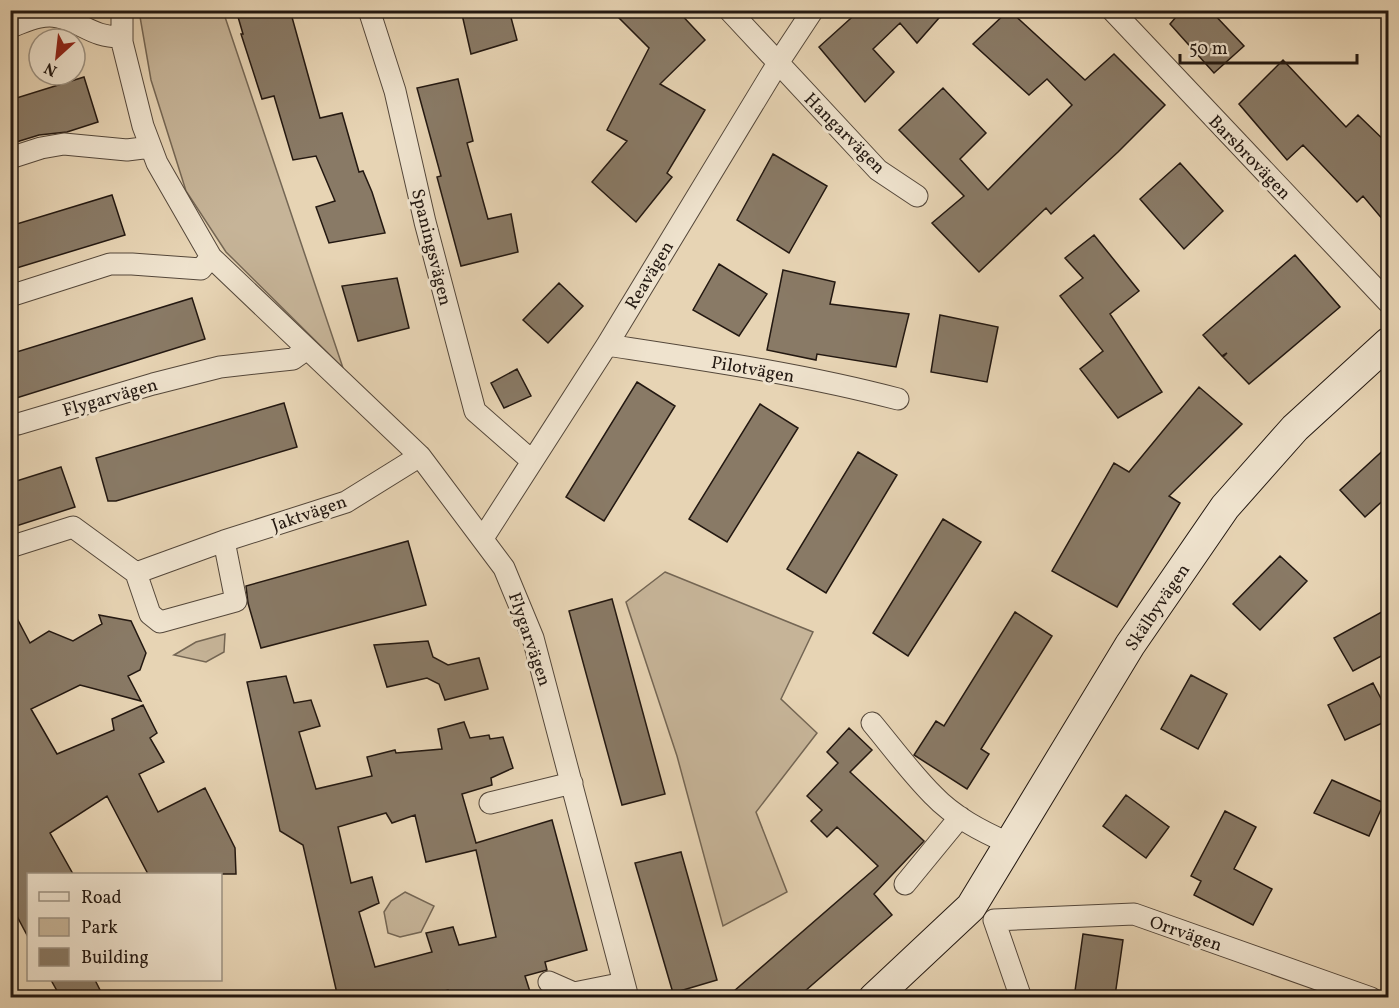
<svg xmlns="http://www.w3.org/2000/svg" width="1399" height="1008" viewBox="0 0 1399 1008" font-family="Vollkorn,serif">
	<style>
		.green { fill: #c6b498; stroke: #746654; stroke-width: 1.5 }
		.building { fill: #897a66; stroke: #231811; stroke-width: 1.5; fill-rule: evenodd }
		.lines { fill: none; stroke-linecap: round; stroke-linejoin: round }
		.street-casing { stroke: #54473a; stroke-width: 23 }
		.secondary-casing { stroke: #231811; stroke-width: 32 }
		.street { stroke: #efe3ce; stroke-width: 21 }
		.secondary { stroke: #efe3ce; stroke-width: 30 }
		.labels { text-anchor: middle; stroke-width: 6; stroke-linejoin: round; paint-order: stroke }
		.street-label { font-size: 18px; fill: #231811; stroke: #efe3ce }
	</style>
	<rect width="100%" height="100%" fill="#e7d4b4"/>
	<filter id="stains"><feTurbulence type="fractalNoise" baseFrequency=".00333" numOctaves="4"/><feColorMatrix values="0 0 0 0 .2 0 0 0 0 .09 0 0 0 0 .02 0 0 0 .5 -.17"/></filter>
	<radialGradient id="worn" r=".72"><stop offset=".6" stop-color="#630" stop-opacity="0"/><stop offset="1" stop-color="#630" stop-opacity=".3"/></radialGradient>
	<path class="green" d="M139,11H223L343,368L226,252L186,191L151,80Z
		M665,572L813,632L781,699L817,733L756,812L787,892L723,926L677,756L626,602Z
		M225,634L224,652L206,662L174,655L196,642Z
		M405,892L434,906L421,932L400,937L388,933L384,912L391,901Z"/>
	<path class="building" d="M236,10H290L320,118L342,113L359,172L363,171L372,192L385,233L329,243L316,207L335,201L316,156L293,160L274,96L262,99L241,34H243Z
		M461,10H509L517,40L471,54Z
		M611,10H677L705,40L660,84L705,110L667,173L672,177L636,222L592,182L627,141L607,130L649,48Z
		M860,10H946L917,43L900,23L873,49L894,72L865,102L819,47Z
		M1009,10L1085,80L1114,54L1165,105L1118,152L1051,214L1046,208L979,272L932,223L964,196L899,130L943,88L986,133L960,159L988,190L1072,105L1047,79L1029,95L973,44Z
		M1182,10H1210L1244,46L1214,73L1170,24Z
		M1283,60L1346,127L1358,115L1389,145V227L1363,196L1357,202L1303,145L1287,160L1239,104Z
		M84,77L98,122L67,132L39,135L10,144V100Z
		M458,79L473,141L467,143L488,219L511,214L518,252L461,266L437,177L441,176L417,88Z
		M773,154L827,186L789,253L737,220Z
		M1180,163L1223,211L1184,249L1140,199Z
		M112,195L125,235L10,270V226Z
		M1094,235L1139,291L1110,314L1162,392L1118,418L1080,369L1103,351L1060,296L1083,278L1065,258Z
		M1295,255L1340,307L1249,384L1223,357L1227,353L1222,356L1203,335Z
		M719,264L767,294L739,336L693,310Z
		M783,270L835,282L830,304L909,314L896,367L817,354L816,360L767,350Z
		M397,278L409,328L358,341L342,286Z
		M559,283L583,306L548,343L523,320Z
		M192,298L205,339L10,400V354Z
		M940,315L998,327L987,382L931,372Z
		M517,369L531,396L504,408L491,383Z
		M637,382L675,406L604,521L566,497Z
		M1199,387L1242,424L1169,496L1180,503L1117,607L1052,571L1114,463L1129,472Z
		M284,403L297,447L116,501H108L96,458Z
		M760,404L798,428L727,542L689,519Z
		M1389,445V495L1365,517L1340,490Z
		M858,452L897,475L826,593L787,569Z
		M61,467L75,507L10,528V483Z
		M943,519L981,542L908,656L873,633Z
		M408,541L426,605L261,648L248,603L246,586Z
		M1280,556L1307,581L1260,630L1233,604Z
		M612,599L665,794L622,805L569,611Z
		M10,605L30,643L49,631L73,641L102,624L99,615L131,621L146,653L140,670L128,676L141,701L80,685L31,709L57,754L114,730L112,719L143,705L157,733L150,738L164,762L139,774L158,812L205,788L235,848L236,874H148L107,796L50,833L73,874H28V937L10,903Z
		M1389,608V652L1353,671L1334,638Z
		M1015,612L1052,636L981,749L989,754L967,789L914,755L936,721L944,726Z
		M428,641L433,657L448,665L479,658L488,689L445,700L439,684L427,678L387,687L374,645Z
		M1191,675L1227,694L1198,749L1161,729Z
		M286,676L294,703L311,700L320,726L299,732L316,789L372,776L367,757L395,750L396,753L442,749L438,729L464,722L470,738L489,735L490,739L503,737L513,768L491,778L492,785L462,794L476,843L552,820L587,950L545,962L547,970L525,976L532,998H450L448,990L422,998H338L303,845L280,831L247,682ZM386,813L392,823L415,815L426,862L476,850L496,937L459,945L453,927L426,933L432,952L375,967L359,912L379,903L372,877L351,883L338,827Z
		M1373,683L1389,714V720L1345,740L1328,705Z
		M849,728L872,750L850,772L924,841L874,894L892,915L797,998H726L878,866L837,827L827,837L811,821L822,810L807,796L838,763L827,752Z
		M1332,780L1384,803L1369,836L1314,813Z
		M1126,795L1169,827L1146,858L1103,826Z
		M1225,811L1256,827L1234,869L1272,889L1253,925L1194,895L1201,881L1191,876Z
		M681,852L717,980L673,993L635,863Z
		M1083,934L1123,940L1115,996L1075,991Z
		M51,980H95L104,998H61Z"/>
	<g class="lines">
		<defs>
			<path id="street" d="M122,10V42L143,126L157,163L211,257L420,456L504,568L533,638L628,998
				M369,10L395,91L425,222L475,411L532,461
				M729,10L878,170L917,196
				M1112,10L1388,302
				M10,27C25,22 42,13 58,17C82,22 93,38 122,37
				M10,158L41,148L64,144L127,150L151,147
				M10,296L110,264H132L201,269L211,257
				M607,345C705,360 803,374 898,399
				M18,424L153,384L220,367L293,359L307,349
				M483,538L607,345L778,63L813,10
				M224,541L236,601L160,622L150,614L136,573L224,541L346,502L420,456
				M10,547L73,527L136,573
				M872,723C892,747 911,773 933,795C954,817 981,831 1008,843
				M490,803L572,783
				M905,884L960,817
				M994,920L1134,914L1371,998
				M994,920L1021,998
				M549,982L574,993L624,983"/>
			<path id="secondary" d="M874,998L971,907L1130,645L1225,507L1295,428L1388,343"/>
		</defs>
		<use href="#street" class="street-casing"/>
		<use href="#secondary" class="secondary-casing"/>
		<use href="#street" class="street"/>
		<use href="#secondary" class="secondary"/>
	</g>
	<g class="labels">
		<g class="street-label">
			<text transform="translate(845 133) rotate(45)" y="6">Hangarvägen</text>
			<text transform="translate(1250 157) rotate(46)" y="6">Barsbrovägen</text>
			<text transform="translate(432 247) rotate(76)" y="6">Spaningsvägen</text>
			<text transform="translate(649 275) rotate(-59)" y="6">Reavägen</text>
			<text transform="translate(753 369) rotate(10)" y="6">Pilotvägen</text>
			<text transform="translate(110 397) rotate(-16)" y="6">Flygarvägen</text>
			<text transform="translate(309 513) rotate(-19)" y="6">Jaktvägen</text>
			<text transform="translate(1157 607) rotate(-56)" y="6">Skälbyvägen</text>
			<text transform="translate(530 639) rotate(71)" y="6">Flygarvägen</text>
			<text transform="translate(1186 933) rotate(19)" y="6">Orrvägen</text>
		</g>
	</g>
	<rect width="1399" height="1008" fill="none" stroke="#e7d4b4" stroke-width="36"/>
	<rect x="12" y="12" width="1375" height="984" fill="none" stroke="#231811" stroke-width="3"/>
	<rect x="18" y="18" width="1363" height="972" fill="none" stroke="#231811" stroke-width="1.5"/>
	<rect x="27" y="873" width="195" height="108" fill="#efe3ce" stroke="#9d9282" stroke-width="1.5"/>
	<rect x="39" y="892" width="30" height="9" fill="#efe3ce" stroke="#9d9282" stroke-width="1.5"/>
	<text x="81" y="903" font-size="18" fill="#231811">Road</text>
	<rect x="39" y="918" width="30" height="18" fill="#c6b498" stroke="#9d9282" stroke-width="1.5"/>
	<text x="81" y="933" font-size="18" fill="#231811">Park</text>
	<rect x="39" y="948" width="30" height="18" fill="#897a66" stroke="#9d9282" stroke-width="1.5"/>
	<text x="81" y="963" font-size="18" fill="#231811">Building</text>
	<g transform="translate(57 57) rotate(207)"><circle r="28" fill="#efe3ce" stroke="#9d9282" stroke-width="1.5"/>
	<path d="M0-4.5L10 22L0 15L-10 22Z" fill="#8f2418"/>
	<text y="-9" font-size="16" font-weight="bold" text-anchor="middle" fill="#231811">N</text>
	</g>
	<path d="M1180 54v9h177v-9" fill="none" stroke="#231811" stroke-width="3"/>
	<text x="1189" y="54" font-size="18" fill="#231811" stroke="#efe3ce" stroke-width="4.5" paint-order="stroke">50 m</text>
	<rect width="100%" height="100%" filter="url(#stains)"/>
	<rect width="100%" height="100%" fill="url(#worn)"/>
</svg>
